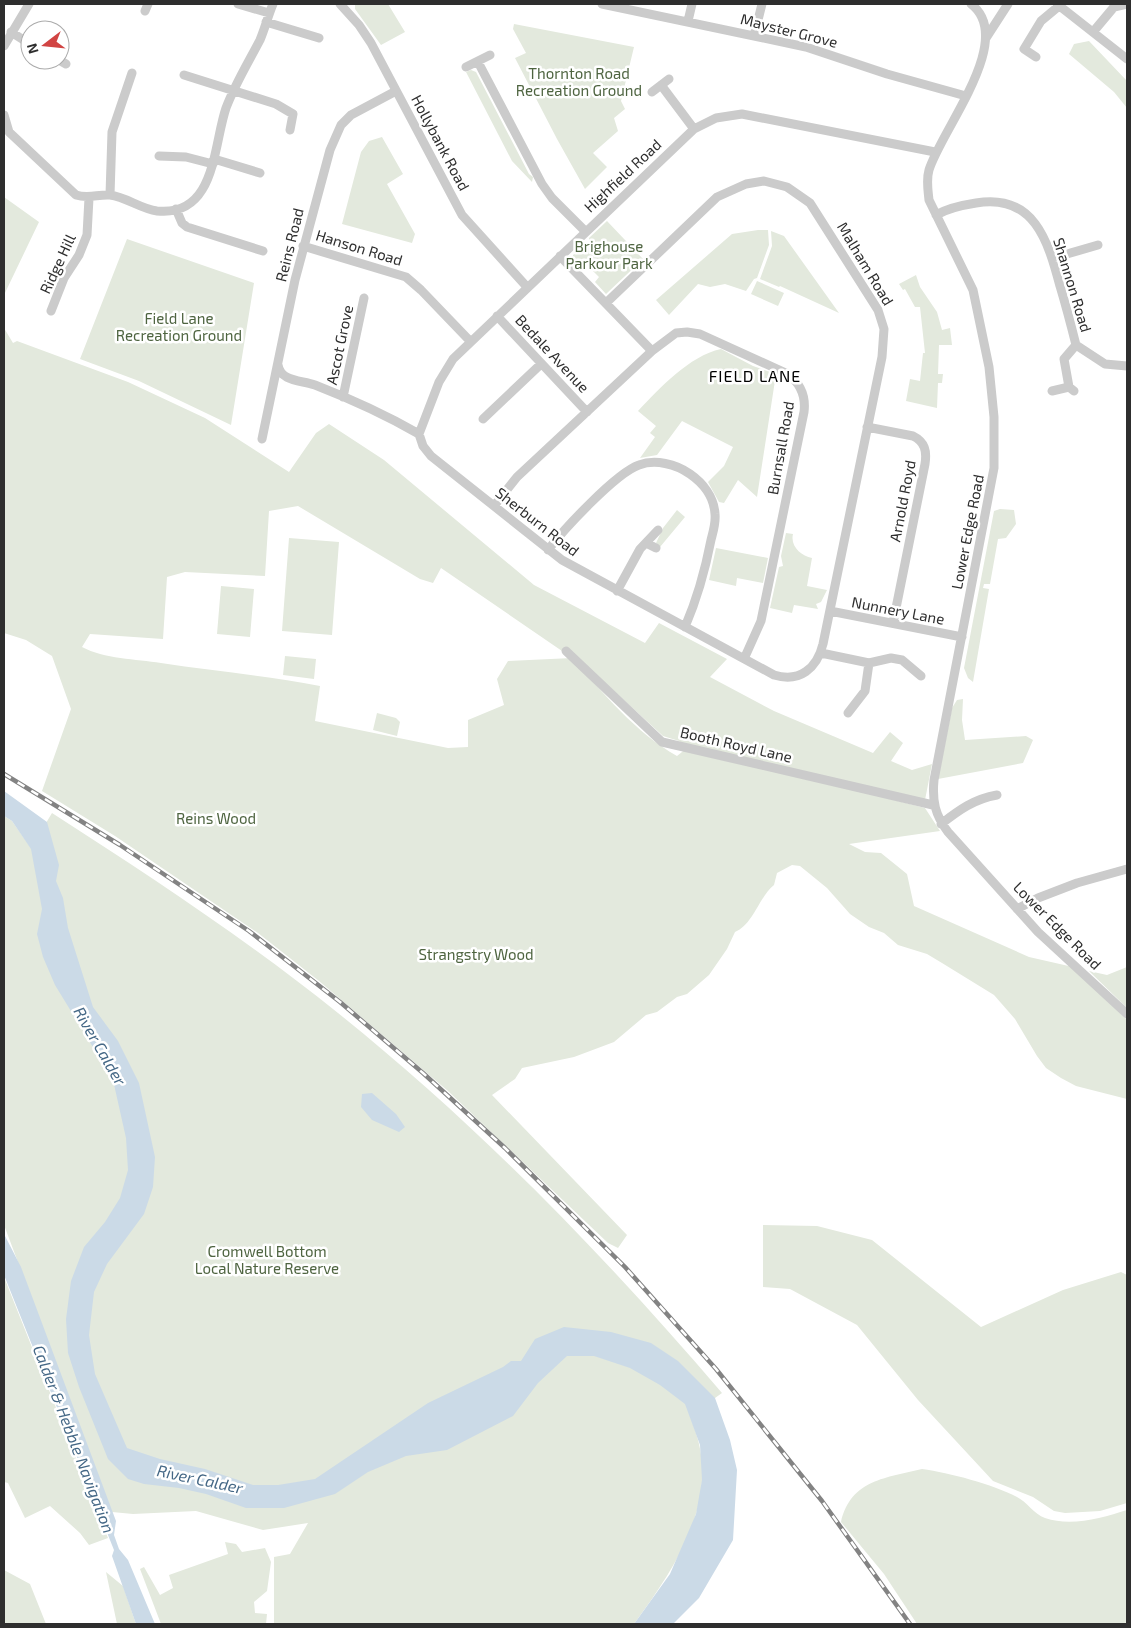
<svg xmlns="http://www.w3.org/2000/svg" width="1131" height="1628" viewBox="0 0 1131 1628" font-family="'Exo 2',sans-serif">
	<style>
		.green { fill: #e3e9dd; fill-rule: evenodd }
		.water { fill: #cbdae7 }
		.lines { fill: none; stroke-linecap: round; stroke-linejoin: round }
		.minor { stroke: #cbcbcb; stroke-width: 9 }
		.rail-casing { stroke: #838383; stroke-width: 4.5 }
		.rail { stroke: #fff; stroke-width: 2.5; stroke-dasharray: 8; stroke-linecap: butt }
		.labels { text-anchor: middle; stroke-width: 5; stroke-linejoin: round; paint-order: stroke }
		.street-label { font-size: 15px; fill: #2e2e2e; stroke: #fff }
		.park-label { font-size: 15px; fill: #4e6440; stroke: #fff }
		.neighbourhood-label { font-size: 16px; letter-spacing: 1px; fill: #000; stroke: #fff }
		.water-label { font-size: 16px; font-style: italic; fill: #456886; stroke: #fff }
	</style>
	<rect width="100%" height="100%" fill="#fff"/>
	<path class="green" d="M355,4H388L405,32L381,45L355,9Z
		M514,24L634,47L621,101L625,109L614,118L618,131L593,153L607,167L585,189L557,139L515,58L526,53L513,29Z
		M1089,41L1127,81V108L1114,92L1069,54L1074,44Z
		M471,70L476,72L529,174L533,177L532,182L512,161L466,72Z
		M382,137L403,174L387,184L415,234L412,243L342,224L361,152L369,141Z
		M4,197L39,222L4,295Z
		M607,221L643,259L606,294L595,282L599,277L584,262L580,266L573,258V255L589,242V238Z
		M758,230H768L769,245L757,278L754,279L746,291L725,284L710,287L698,284L669,315L656,300L732,234Z
		M771,231L784,236L839,313L780,286L779,287L760,279L772,246Z
		M127,239L254,283L231,425L139,381L80,359Z
		M916,275L920,287L937,312L942,330L950,328L952,345H939L938,374H943L942,383H938L937,408L906,401L910,379L920,381L923,353H925L920,307H915L905,289L903,290L899,284Z
		M757,281L784,293L778,306L751,294Z
		M4,328L13,343L17,341L128,382L205,418L289,472L316,433L329,424L384,460L534,585L645,643L659,623L727,659L710,677L774,711L873,753L890,732L903,743L891,761L912,770L932,764L925,800L816,775V778L824,782L925,808L940,831L849,844L865,852L881,853L907,874L914,906L1029,957L1073,967L1127,1020V1099L1076,1086L1061,1078L1046,1068L1037,1056L1015,1019L994,995L942,963L927,954L898,945L884,933L869,927L850,914L827,888L800,866L792,865L777,873L774,885C759,897 753,925 735,932L727,949L709,975L687,994L677,997L657,1012L646,1015L614,1042L574,1057L522,1068L515,1079L492,1095L627,1235L618,1248L608,1243L448,1091L319,981L258,933L115,836L42,791L71,709L52,656L26,640L4,633ZM298,506L420,579L433,583L441,568L562,651L576,656L663,736L679,741L687,748L677,756C636,733 603,693 572,658L508,661L497,679L504,705L468,720V747L448,748L315,721L320,686C268,676 214,671 161,663C136,659 104,659 82,647L90,634L163,639L167,577L185,572L265,576L269,511Z
		M721,349L753,366L776,374L757,497L738,480L724,503L719,502L708,482L724,466L733,447L682,421L657,455L640,458L655,437L650,433L656,426L638,411C660,388 689,356 721,349Z
		M1000,509L1014,510L1016,524L1006,538L998,539L990,584H984L983,588L989,589L973,682L968,678L964,668L994,511Z
		M677,510L685,517L660,547L656,543L663,528Z
		M786,533L793,534C790,546 801,556 812,558L807,586L827,590L821,602L816,604L818,609L794,605L792,613L770,608L779,567L783,566L781,556Z
		M289,538L339,542L332,635L282,631Z
		M716,548L768,558L763,583L737,578L736,586L709,580Z
		M221,586L254,589L250,637L217,634Z
		M285,656L316,659L314,679L283,675Z
		M963,699L962,720L965,740L1026,736L1033,740L1023,763L938,779L952,708L957,700Z
		M377,713L396,718L400,722L397,736L373,730Z
		M52,813C150,876 247,940 338,1013C479,1126 605,1256 722,1393L715,1398L686,1404C690,1417 696,1430 699,1444C715,1510 671,1573 634,1624H274V1557L290,1554L308,1523L263,1530L196,1511L133,1514L112,1512L4,1225V816L12,821L31,848Z
		M1127,967V1008L1089,971L1107,975Z
		M763,1225L817,1226L872,1240L981,1327L1063,1290L1121,1272L1127,1275V1503L1100,1511L1065,1513L1054,1511L1033,1497L993,1481L918,1400L857,1325L790,1289L763,1287Z
		M4,1277L108,1538L89,1545L80,1533L50,1506L25,1518L8,1483L4,1482Z
		M922,1469C950,1473 992,1484 1017,1497C1027,1502 1034,1514 1045,1518C1071,1527 1102,1518 1127,1510V1624H917L884,1574L841,1522C851,1479 887,1478 922,1469Z
		M225,1542L236,1544L242,1552L265,1548L271,1562L267,1591L254,1602L255,1613L267,1614L266,1624H161L140,1569L144,1567L160,1595L173,1588L169,1575L228,1554Z
		M4,1570L30,1584L46,1624H5Z
		M106,1572L123,1586L136,1624H117Z"/>
	<path class="water" d="M4,791L47,822L59,865L56,881L63,898L68,928L93,1007L118,1041L139,1083L155,1157L153,1187L144,1214L107,1264L94,1292L89,1335L95,1374L127,1448L160,1459L205,1469L253,1485H278L315,1479L428,1403L503,1367L511,1361H521L535,1339L564,1327L611,1332L651,1343L678,1361L715,1398L730,1440L737,1470L733,1540L699,1598L673,1624H634L670,1574L696,1514L702,1480L700,1445L685,1404L660,1385L630,1368L594,1356H567L538,1383L513,1416L447,1450L406,1456L368,1472L335,1494L284,1508H246L206,1494L179,1488L144,1484L128,1479L108,1459L79,1387L68,1353L66,1319L71,1281L84,1247L105,1222L120,1198L128,1170L126,1138L113,1080L55,985L43,957L37,934L42,909L31,849L12,821L4,816Z
		M372,1093L396,1114L405,1127L399,1132L372,1120L361,1107L362,1094Z
		M4,1234L21,1267L116,1521L114,1535L119,1549L128,1560L155,1624H136L112,1556L114,1550L4,1275Z"/>
	<g class="lines">
		<path class="minor" d="M238,4L269,13
			M340,4L359,25L371,43L462,215L527,287
			M602,4L806,47L887,74L966,96
			M971,4C1017,39 941,130 929,170C926,180 928,190 929,200L973,290L989,367L994,417V468L934,780C932,801 935,815 948,832L1038,932L1127,1014
			M1057,4L1127,59
			M145,11L148,4
			M688,21L692,4
			M266,22L319,38
			M11,32L30,44
			M1093,32L1114,7L1127,4
			M754,36L762,4
			M986,38L1008,4
			M4,46L29,4
			M1036,57L1024,49L1041,21L1059,6
			M59,60L66,64
			M478,62L542,184L552,198L585,231
			M466,67L490,55
			M184,75L276,104L293,114L290,130
			M661,85L694,129
			M652,92L669,79
			M4,115L9,132L76,195C89,199 98,194 110,195C126,197 141,209 157,211C216,217 213,146 226,108C235,84 248,63 260,40C265,28 268,16 273,4
			M159,156L186,157L213,164
			M214,159L260,173
			M110,195L112,132L132,73
			M176,209L182,223L187,227L263,251
			M936,215C948,208 963,205 976,203C1034,193 1048,241 1060,286C1066,306 1071,325 1076,345
			M303,246L406,277L421,290L470,341
			M560,256L652,351
			M1053,258L1098,245
			M51,311L64,278L79,255L87,235L89,198
			M497,316L587,412
			M1076,345L1105,364L1127,366
			M278,365C281,382 301,380 315,385C351,399 386,415 419,434L423,446L431,456L562,560L774,675C800,683 817,668 823,644L882,357L884,329L878,310L810,203L787,187L764,181L746,184L717,197L606,303
			M1069,387L1064,359L1076,345
			M1052,391L1069,387L1074,391
			M343,397L364,298
			M483,419L541,364
			M867,427L913,436C925,442 927,451 925,464L893,623
			M419,434L439,382L453,359L694,129L716,118L742,114L935,152
			M262,439L295,280L330,150L341,125L351,115L396,91
			M494,506L517,477L652,351L676,333L687,332L700,334L788,374C801,384 806,396 804,412L761,621L744,659
			M646,543L656,548
			M548,550C564,529 616,473 639,465C655,459 676,464 690,474C703,483 714,497 715,514C716,523 713,532 711,540C705,571 697,599 685,627
			M617,591L640,549L658,530
			M830,611L962,637
			M566,651L662,742L933,805
			M821,653L869,663L891,658L902,660L921,676
			M848,713L865,691L869,663
			M941,824C959,810 974,799 997,795
			M1017,909L1038,898L1077,883L1127,869"/>
		<defs>
			<path id="rail" d="M4,774L120,845L249,931L340,1002L423,1073L505,1148L625,1267L716,1369L822,1501L910,1624"/>
		</defs>
		<use href="#rail" class="rail-casing"/>
		<use href="#rail" class="rail"/>
	</g>
	<g class="labels">
		<g class="street-label">
			<text transform="translate(789 31) rotate(14)" y="5">Mayster Grove</text>
			<text transform="translate(440 143) rotate(62)" y="5">Hollybank Road</text>
			<text transform="translate(623 176) rotate(-43)" y="5">Highfield Road</text>
			<text transform="translate(290 245) rotate(-76)" y="5">Reins Road</text>
			<text transform="translate(359 248) rotate(17)" y="5">Hanson Road</text>
			<text transform="translate(58 264) rotate(-65)" y="5">Ridge Hill</text>
			<text transform="translate(865 264) rotate(59)" y="5">Malham Road</text>
			<text transform="translate(1072 285) rotate(73)" y="5">Shannon Road</text>
			<text transform="translate(340 345) rotate(-78)" y="5">Ascot Grove</text>
			<text transform="translate(552 354) rotate(47)" y="5">Bedale Avenue</text>
			<text transform="translate(781 448) rotate(-80)" y="5">Burnsall Road</text>
			<text transform="translate(903 501) rotate(-79)" y="5">Arnold Royd</text>
			<text transform="translate(537 522) rotate(38)" y="5">Sherburn Road</text>
			<text transform="translate(968 532) rotate(-79)" y="5">Lower Edge Road</text>
			<text transform="translate(898 611) rotate(11)" y="5">Nunnery Lane</text>
			<text transform="translate(736 745) rotate(13)" y="5">Booth Royd Lane</text>
			<text transform="translate(1057 926) rotate(45)" y="5">Lower Edge Road</text>
		</g>
		<g class="park-label">
			<text x="579" y="79">Thornton Road<tspan x="579" dy="17">Recreation Ground</tspan></text>
			<text x="609" y="252">Brighouse<tspan x="609" dy="17">Parkour Park</tspan></text>
			<text x="179" y="324">Field Lane<tspan x="179" dy="17">Recreation Ground</tspan></text>
			<text x="216" y="824">Reins Wood</text>
			<text x="476" y="960">Strangstry Wood</text>
			<text x="267" y="1257">Cromwell Bottom<tspan x="267" dy="17">Local Nature Reserve</tspan></text>
		</g>
		<g class="neighbourhood-label">
			<text x="755" y="382">FIELD LANE</text>
		</g>
		<g class="water-label">
			<text transform="translate(100 1046) rotate(60)" y="6">River Calder</text>
			<text transform="translate(74 1439) rotate(69)" y="6">Calder &amp; Hebble Navigation</text>
			<text transform="translate(200 1479) rotate(12)" y="6">River Calder</text>
		</g>
	</g>
	<rect width="1131" height="1628" fill="none" stroke="#2e2e2e" stroke-width="10"/>
	<g transform="translate(45 45) rotate(254)"><circle r="24" fill="#ffffff" stroke="#ababab"/>
	<path d="M0-4L9 19L0 12L-9 19Z" fill="#d14443"/>
	<text y="-8" font-size="14" font-weight="bold" text-anchor="middle" fill="#2e2e2e">N</text>
	</g>
</svg>
